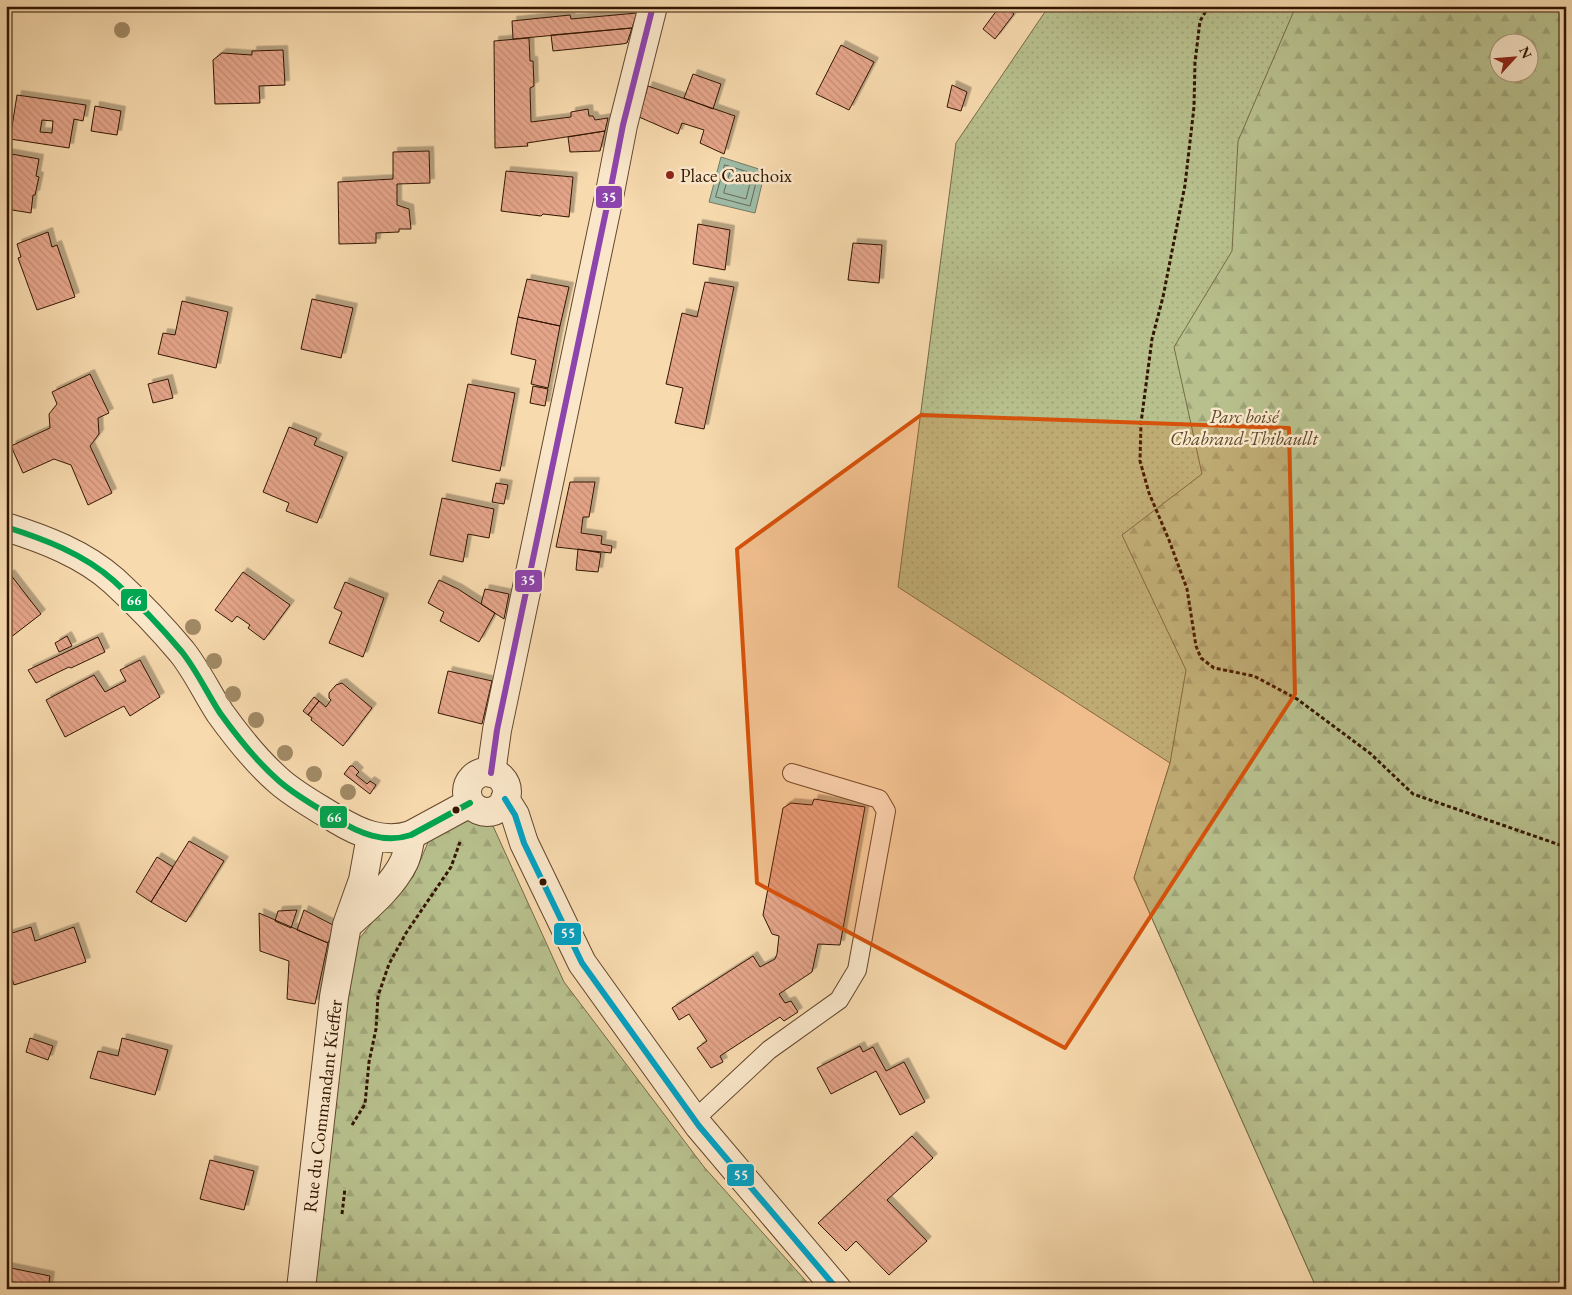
<svg xmlns="http://www.w3.org/2000/svg" width="1572" height="1295" viewBox="0 0 1572 1295" font-family="'EB Garamond',serif">
	<style>
		.grass { fill: url(#grass-dots); stroke: #756b48; fill-rule: evenodd }
		.forest { fill: url(#forest-firs); stroke: #756b48; fill-rule: evenodd }
		.water { fill: #9ebba6; stroke: #737964 }
		.lines { fill: none; stroke-linecap: round; stroke-linejoin: round }
		.shore { stroke: #686854; stroke-width: 1 }
		.building { fill: url(#building-back-hatch); stroke: #321501; fill-rule: evenodd; filter: url(#shadow) }
		.service-casing { stroke: #63462c; stroke-width: 20 }
		.minor-casing { stroke: #63462c; stroke-width: 30 }
		.tertiary-casing { stroke: #63462c; stroke-width: 30 }
		.path { stroke: #321501; stroke-width: 3; stroke-dasharray: 4 2.5; stroke-linecap: butt }
		.service { stroke: #fae7ca; stroke-width: 18 }
		.minor { stroke: #fae7ca; stroke-width: 28 }
		.tertiary { stroke: #fae7ca; stroke-width: 28 }
		.bus-1-casing { stroke: #fae7ca; stroke-width: 10 }
		.bus-2-casing { stroke: #fae7ca; stroke-width: 10 }
		.bus-3-casing { stroke: #fae7ca; stroke-width: 10 }
		.bus-1 { stroke: #00a651; stroke-width: 6 }
		.bus-2 { stroke: #02a2c4; stroke-width: 6 }
		.bus-3 { stroke: #8e44ad; stroke-width: 6 }
		.tree { fill: #a18a66 }
		.marked { fill: #d6520b; fill-opacity: 0.2; stroke: #d6520b; stroke-width: 4; stroke-linejoin: round }
		.poi-dot { fill: #8f2418; stroke: #fae7ca; stroke-width: 2 }
		.bus-dot { fill: #321501; stroke: #fae7ca; stroke-width: 2 }
		.labels { text-anchor: middle; stroke-width: 5; stroke-linejoin: round; paint-order: stroke }
		.poi-label { font-size: 19px; fill: #321501; stroke: #fae7ca; text-anchor: start }
		.park-label { font-size: 19px; font-style: italic; fill: #5a492b; stroke: #fae7ca }
		.street-label { font-size: 19px; fill: #321501; stroke: #fae7ca }
		.line-badge { stroke: #fae7ca; stroke-width: 2 }
		.badge-label { font-size: 14px; text-anchor: middle; font-weight: bold; fill: #fff }
	</style>
	<defs>
		<pattern id="grass-dots" width="8" height="8" patternUnits="userSpaceOnUse" patternTransform="scale(1.25)"><rect width="8" height="8" fill="#b8c18e"/><path d="M2 2h.1M6 6h.1" fill="none" stroke="#9fa579" stroke-width="1.8" stroke-linecap="round"/></pattern>
		<pattern id="forest-firs" width="22" height="20" patternUnits="userSpaceOnUse" patternTransform="scale(1.25)"><rect width="22" height="20" fill="#b8c18e"/><path d="M5 1l3.5 6h-7zM16 11l3.5 6h-7z" fill="#9fa579"/></pattern>
		<pattern id="building-back-hatch" width="6" height="6" patternUnits="userSpaceOnUse" patternTransform="scale(1.25)"><rect width="6" height="6" fill="#e5a58a"/><path d="M-1 5l2 2M0 0l6 6M5-1l2 2" fill="none" stroke="#c58d75"/></pattern>
		<filter id="shadow"><feDropShadow dx="4.5" dy="-4.5" stdDeviation="0" flood-color="#0004"/></filter>
	</defs>
	<rect width="100%" height="100%" fill="#f7daae"/>
	<filter id="stains"><feTurbulence type="fractalNoise" baseFrequency=".004" numOctaves="4"/><feColorMatrix values="0 0 0 0 .2 0 0 0 0 .09 0 0 0 0 .02 0 0 0 .5 -.17"/></filter>
	<radialGradient id="worn" r=".72"><stop offset=".6" stop-color="#630" stop-opacity="0"/><stop offset="1" stop-color="#630" stop-opacity=".3"/></radialGradient>
	<path class="grass" d="M1049,6H1566V1289H1317L1134,878L1170,763L898,587L956,143ZM1500,42H1530V72H1500Z"/>
	<path class="forest" d="M1296,6H1566V1289H1317L1134,878L1170,763L1186,670L1122,535L1202,474L1174,347L1232,251L1238,141ZM1500,42H1530V72H1500Z
		M469,817L482,819L493,826L564,982L704,1167L813,1289H311L353,947L381,911L413,877L430,838Z"/>
	<path class="water" d="M721,157L765,171L755,213L709,202Z"/>
	<g class="lines">
		<path class="shore" d="M725,165L758,175L750,206L716,197Z
			M730,173L751,179L746,199L724,193Z"/>
	</g>
	<path class="building" d="M1000,6H1004L1014,14L995,39L983,29Z
		M637,13L632,28L513,39L512,21L570,15L571,19Z
		M632,28L627,43L622,44L553,51L551,35Z
		M529,38L530,61H533L534,86L530,88L531,122L571,117V112L588,109L589,116H593L595,120L608,118L605,131L527,143L528,146L495,148L494,41Z
		M841,45L874,62L849,110L816,94Z
		M283,50L285,85L259,86L260,103L215,104L213,60L222,53L252,55V51Z
		M693,74L721,84L713,109L684,98Z
		M952,85L967,92L961,111L947,107Z
		M648,86L735,116L724,154L700,143L704,130L682,123L678,134L639,117Z
		M17,95L86,105L83,121L74,119L69,148L10,139ZM42,120L53,121L52,133L40,132Z
		M95,106L121,111L117,135L91,131Z
		M605,131L600,151L570,152L568,137Z
		M429,151L430,183L397,184V205L409,209L411,229H399V232L376,233V243L339,244L338,182L393,179V152Z
		M6,153L39,159L36,176L39,177L35,195H33L31,213L6,209Z
		M506,171L573,177L569,217L543,214L541,216L501,211Z
		M698,224L730,230L725,270L693,264Z
		M48,232L52,247L57,245L75,297L37,310L18,258L21,257L17,244Z
		M853,243L882,245L879,283L848,280Z
		M527,279L569,287L560,326L518,317Z
		M705,282L734,287L704,429L675,423L683,388L666,384L682,313L697,317Z
		M312,299L353,308L341,358L301,349Z
		M182,301L228,312L216,368L158,354L163,333L175,335Z
		M518,317L560,326L548,388L531,384L536,360L511,354Z
		M90,374L109,413L98,418L99,434L90,446L112,493L88,505L71,465L54,459L23,473L11,446L50,428L49,414L57,404L52,392Z
		M168,379L173,398L153,403L148,384Z
		M468,384L515,393L500,471L452,461Z
		M533,386L548,389L545,406L530,403Z
		M289,427L317,438L314,445L343,457L317,523L286,511L289,503L263,492Z
		M570,482H595L589,517H583L581,533L602,536L601,544L612,546L611,553L556,547Z
		M496,483L508,485L504,504L492,502Z
		M442,498L494,509L489,538L468,534L463,562L430,555Z
		M578,549L601,553L598,572L576,570Z
		M243,572L290,605L264,640L248,628L250,625L237,616L232,622L215,610Z
		M10,574L41,614L6,641V577Z
		M439,580L458,589L495,613L479,642L440,621L444,612L428,603Z
		M345,582L384,598L363,657L329,643L342,612L334,608Z
		M485,589L509,594L504,619L481,604Z
		M67,636L72,646L59,652L55,643Z
		M98,637L105,652L71,668L69,667L36,683L28,670Z
		M140,660L160,697L130,716L124,706L65,737L46,700L94,675L105,692L126,681L120,670Z
		M448,671L492,681L482,724L438,713Z
		M342,683L372,708L343,746L311,720L312,718L308,715L319,701L326,707L331,700L329,698V693L336,685Z
		M314,697L319,701L308,715L303,711Z
		M350,766H353L359,772L356,775L367,784L370,781L376,785L370,794L344,774Z
		M814,799L865,807L840,945L818,944L812,972L779,994L785,1003L791,1001L798,1012L784,1021L780,1017L720,1056L723,1062L711,1068L697,1048L707,1041L689,1014L679,1020L672,1008L753,956L760,967L775,959L777,954L779,936L772,934L763,915L783,808L791,803L812,805Z
		M189,841L224,861L186,922L151,902Z
		M157,857L173,867L151,902L136,892Z
		M297,910L291,928L275,921L278,911Z
		M304,910L335,926L328,943L297,930Z
		M259,913L328,943L315,1004L287,999L289,961L260,951Z
		M31,927L35,941L74,927L86,962L14,985L6,963V935Z
		M30,1038L53,1046L48,1060L26,1052Z
		M122,1038L168,1050L155,1095L90,1078L98,1051L118,1056Z
		M860,1046L863,1052L873,1047L886,1071L904,1062L925,1102L900,1115L876,1071L831,1094L817,1068Z
		M912,1136L933,1158L887,1200L927,1241L889,1275L856,1241L846,1251L818,1223Z
		M210,1160L254,1171L244,1210L200,1199Z
		M6,1267L50,1276L48,1289H6Z"/>
	<g class="lines">
		<defs>
			<path id="service" d="M694,1120L769,1050L839,1000L857,970L886,811L879,799L792,773"/>
			<path id="minor" d="M491,773L497,730L610,192L623,125L653,6
				M352,921C371,904 393,885 404,862C408,854 409,844 411,835
				M301,1289L334,997L347,925L363,880L371,836"/>
			<path id="tertiary" d="M6,527C44,539 84,554 114,581C138,603 161,627 182,652C197,671 207,693 220,713C238,738 256,761 279,781C296,796 317,807 336,819C359,833 384,844 411,835L470,803
				M467 792a20 20 0 1 1 40 0a20 20 0 1 1-40 0Z
				M505,799L515,815L524,843L582,963L699,1126L837,1289"/>
		</defs>
		<use href="#service" class="service-casing"/>
		<use href="#minor" class="minor-casing"/>
		<use href="#tertiary" class="tertiary-casing"/>
		<path class="path" d="M1209,6L1200,21L1195,62L1194,107L1185,185L1163,297L1152,339L1141,423L1140,461L1149,493L1169,540L1187,589L1196,646L1201,658L1214,668L1254,676L1297,699L1371,754L1413,794L1560,845L1566,844
			M352,1125L365,1104L369,1062L376,1029L378,996L389,964L406,933L451,867L460,842
			M342,1214L345,1188"/>
		<use href="#service" class="service"/>
		<use href="#minor" class="minor"/>
		<use href="#tertiary" class="tertiary"/>
		<defs>
			<path id="bus-1" d="M6,527C44,539 84,554 114,581C138,603 161,627 182,652C197,671 207,693 220,713C238,738 256,761 279,781C296,796 317,807 336,819C359,833 384,844 411,835L470,803"/>
			<path id="bus-2" d="M505,799L515,815L524,843L582,963L699,1126L837,1289"/>
			<path id="bus-3" d="M491,773L497,730L610,192L623,125L653,6"/>
		</defs>
		<use href="#bus-1" class="bus-1-casing"/>
		<use href="#bus-2" class="bus-2-casing"/>
		<use href="#bus-3" class="bus-3-casing"/>
		<use href="#bus-1" class="bus-1"/>
		<use href="#bus-2" class="bus-2"/>
		<use href="#bus-3" class="bus-3"/>
	</g>
	<g class="tree">
		<circle cx="122" cy="30" r="8"/>
		<circle cx="193" cy="627" r="8"/>
		<circle cx="214" cy="661" r="8"/>
		<circle cx="233" cy="694" r="8"/>
		<circle cx="256" cy="720" r="8"/>
		<circle cx="285" cy="753" r="8"/>
		<circle cx="314" cy="774" r="8"/>
		<circle cx="348" cy="792" r="8"/>
	</g>
	<path class="marked" d="M921,415L1289,428L1295,694L1065,1048L757,883L737,549Z"/>
	<circle class="poi-dot" cx="670" cy="175" r="5"/>
	<g class="bus-dot">
		<circle cx="456" cy="810" r="4.5"/>
		<circle cx="543" cy="882" r="4.5"/>
	</g>
	<g class="labels">
		<g class="poi-label">
			<text x="680" y="182">Place Cauchoix</text>
		</g>
		<g class="park-label">
			<text x="1244" y="423">Parc boisé<tspan x="1244" dy="22">Chabrand-Thibaullt</tspan></text>
		</g>
		<g class="street-label">
			<text transform="translate(322 1106) rotate(-83)" y="7">Rue du Commandant Kieffer</text>
		</g>
	</g>
	<g class="line-badge">
		<rect x="595" y="185" width="28" height="24" rx="5" fill="#8e44ad"/>
		<rect x="514" y="569" width="29" height="24" rx="5" fill="#8e44ad"/>
		<rect x="120" y="588" width="28" height="24" rx="5" fill="#00a651"/>
		<rect x="319" y="805" width="29" height="24" rx="5" fill="#00a651"/>
		<rect x="553" y="922" width="29" height="24" rx="5" fill="#02a2c4"/>
		<rect x="726" y="1163" width="29" height="24" rx="5" fill="#02a2c4"/>
	</g>
	<g class="badge-label">
		<text x="609" y="202">35</text>
		<text x="528" y="585">35</text>
		<text x="134" y="605">66</text>
		<text x="334" y="822">66</text>
		<text x="568" y="938">55</text>
		<text x="741" y="1180">55</text>
	</g>
	<rect width="1572" height="1295" fill="none" stroke="#f7daae" stroke-width="25"/>
	<rect x="8" y="8" width="1557" height="1280" fill="none" stroke="#321501" stroke-width="2.5"/>
	<rect x="12" y="12" width="1547" height="1270" fill="none" stroke="#321501"/>
	<g transform="translate(1514 58) rotate(64)"><circle r="24" fill="#fae7ca" stroke="#aa937a"/>
	<path d="M0-4L9 19L0 12L-9 19Z" fill="#8f2418"/>
	<text y="-8" font-size="14" font-weight="bold" text-anchor="middle" fill="#321501">N</text>
	</g>
	<rect width="100%" height="100%" filter="url(#stains)"/>
	<rect width="100%" height="100%" fill="url(#worn)"/>
</svg>
